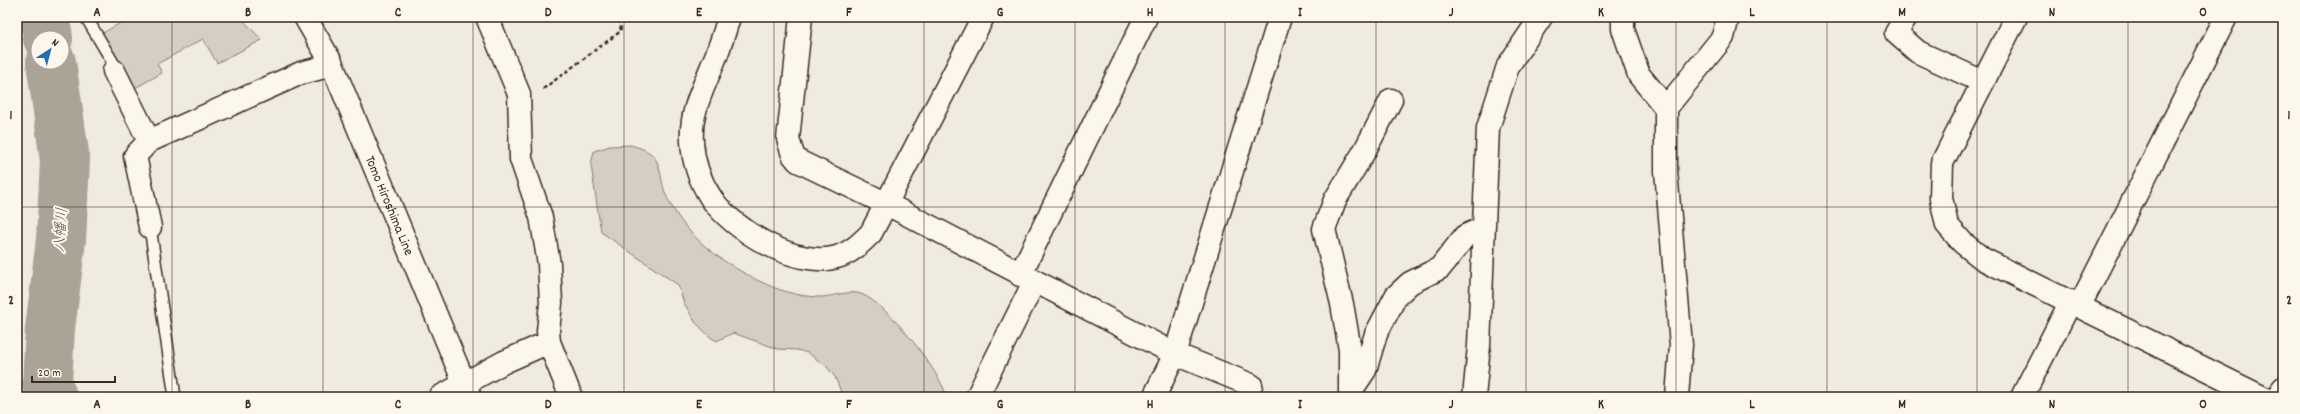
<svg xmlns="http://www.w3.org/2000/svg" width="2300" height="414" viewBox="0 0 2300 414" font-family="Dekko,'Klee One',sans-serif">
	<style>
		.green { fill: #d5cec3; stroke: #887c70 }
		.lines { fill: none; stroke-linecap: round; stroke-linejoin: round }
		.river { stroke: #aca397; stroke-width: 50 }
		.lane-casing { stroke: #3b2a1e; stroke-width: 14 }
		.street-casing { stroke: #3b2a1e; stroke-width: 25 }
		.secondary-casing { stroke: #3b2a1e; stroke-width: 25 }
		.path { stroke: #3b2a1e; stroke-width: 2.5; stroke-dasharray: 4 3; stroke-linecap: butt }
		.lane { stroke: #fbf7ec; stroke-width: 11 }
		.street { stroke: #fbf7ec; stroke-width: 22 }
		.secondary { stroke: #fbf7ec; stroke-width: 22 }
		.grid { fill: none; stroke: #3b2a1e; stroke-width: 1; stroke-opacity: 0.55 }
		.labels { text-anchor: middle; stroke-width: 4; stroke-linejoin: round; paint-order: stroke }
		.street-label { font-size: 14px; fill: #3b2a1e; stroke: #fbf7ec }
		.water-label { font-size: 15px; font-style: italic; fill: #635448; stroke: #fbf7ec }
		.neatline { fill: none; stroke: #3b2a1e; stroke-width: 1.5 }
		.grid-label { font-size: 13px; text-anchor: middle; font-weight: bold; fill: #3b2a1e }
	</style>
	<rect width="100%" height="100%" fill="#f0ebe0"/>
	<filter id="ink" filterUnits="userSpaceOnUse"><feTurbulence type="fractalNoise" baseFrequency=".025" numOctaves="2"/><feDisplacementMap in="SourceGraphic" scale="8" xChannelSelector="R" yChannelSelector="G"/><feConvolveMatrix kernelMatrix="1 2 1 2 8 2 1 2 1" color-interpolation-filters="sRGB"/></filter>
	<g filter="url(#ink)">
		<path class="green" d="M131,17H240L262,40L217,63L203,39L157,64L162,73L135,88L101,34Z
			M631,145C640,148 649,150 655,158C660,165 662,184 665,193C678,223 701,246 729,264C758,282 787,297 822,297C834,296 850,290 861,294C887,303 939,370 947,397H843L835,377L826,366L808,353L797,350L778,349L733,333L717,341L710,337L695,322L684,303L678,285L601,232L591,165L594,151L610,146Z"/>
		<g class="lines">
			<path class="river" d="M45,17L48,38
				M51,62L65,160L61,240L50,329L47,384L52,397"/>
			<defs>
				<path id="lane" d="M86,17L115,66L114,71
					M150,227L175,397"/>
				<path id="street" d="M487,17L519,94L521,159L541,217L549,264L551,303L548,331L549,342L571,397
					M801,17L788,139L793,155L798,161L887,204L1175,354L1251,385
					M1623,17V29L1639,75L1666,108V171L1681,345L1677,397
					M1906,17L1896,33L1918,52L1983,82
					M114,71L149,141
					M1666,108L1723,37L1728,17
					M150,227L135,156L149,141L301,73L317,69L331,62
					M1020,275L1146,17
					M2080,305L2226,17
					M1351,391L1365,370L1376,334L1396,296L1410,283L1440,268L1465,236L1483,228
					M440,397L504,362L549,342
					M977,397L1034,282
					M1154,397L1175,354L1280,17
					M1350,397V350L1342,304L1324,229L1335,200L1364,152L1391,100
					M1474,397L1479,346L1488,128L1508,66L1541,17
					M2022,397L2071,301
					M2278,397L2283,388"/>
				<g id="secondary">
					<path id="s1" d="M305,17L331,62L470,397"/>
					<path d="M729,17C724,34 719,50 712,66C702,91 690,113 692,141C693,162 700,181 711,198C733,230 797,269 837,257C851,253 861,243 871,233L983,17"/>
					<path d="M2016,17L1942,163L1941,198L1947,225L1963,243L1983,259L2262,397"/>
				</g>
			</defs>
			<use href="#lane" class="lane-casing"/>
			<use href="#street" class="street-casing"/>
			<use href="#secondary" class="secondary-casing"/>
			<path class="path" d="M543,89L621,31L619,17"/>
			<use href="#lane" class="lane"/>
			<use href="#street" class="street"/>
			<use href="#secondary" class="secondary"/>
		</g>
	</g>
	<path class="grid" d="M172,17V397M323,17V397M473,17V397M624,17V397M774,17V397M924,17V397M1075,17V397M1225,17V397M1376,17V397M1526,17V397M1676,17V397M1827,17V397M1977,17V397M2128,17V397M17,207H2283"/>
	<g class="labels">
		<g class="street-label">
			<text dy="5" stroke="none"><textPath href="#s1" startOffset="207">Tomo Hiroshima Line</textPath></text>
		</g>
		<g class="water-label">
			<text transform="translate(60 230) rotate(-86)" y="5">八幡川</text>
		</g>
	</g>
	<rect width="2300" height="414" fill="none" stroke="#fbf7ec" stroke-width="44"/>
	<g transform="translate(50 50) rotate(36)"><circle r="19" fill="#fbf7ec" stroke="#aea59a"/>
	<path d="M0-3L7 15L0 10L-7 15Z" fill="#1f6fb2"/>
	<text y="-6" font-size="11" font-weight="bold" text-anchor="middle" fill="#3b2a1e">N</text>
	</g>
	<path d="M32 376v6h83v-6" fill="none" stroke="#3b2a1e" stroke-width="2"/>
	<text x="38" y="376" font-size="12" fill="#3b2a1e" stroke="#fbf7ec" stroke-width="3" paint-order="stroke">20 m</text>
	<rect x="22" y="22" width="2256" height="370" class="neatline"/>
	<g class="grid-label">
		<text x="97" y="16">A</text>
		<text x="248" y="16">B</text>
		<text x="398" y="16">C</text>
		<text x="548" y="16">D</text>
		<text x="699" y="16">E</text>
		<text x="849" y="16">F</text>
		<text x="1000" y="16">G</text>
		<text x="1150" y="16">H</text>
		<text x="1300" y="16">I</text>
		<text x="1451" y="16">J</text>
		<text x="1601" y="16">K</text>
		<text x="1752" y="16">L</text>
		<text x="1902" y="16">M</text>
		<text x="2052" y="16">N</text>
		<text x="2203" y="16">O</text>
		<text x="11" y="119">1</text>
		<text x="2289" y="119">1</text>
		<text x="11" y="304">2</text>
		<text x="2289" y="304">2</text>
		<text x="97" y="408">A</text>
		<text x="248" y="408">B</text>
		<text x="398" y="408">C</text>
		<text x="548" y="408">D</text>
		<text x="699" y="408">E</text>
		<text x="849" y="408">F</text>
		<text x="1000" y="408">G</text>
		<text x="1150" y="408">H</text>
		<text x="1300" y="408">I</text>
		<text x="1451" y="408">J</text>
		<text x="1601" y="408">K</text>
		<text x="1752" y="408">L</text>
		<text x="1902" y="408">M</text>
		<text x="2052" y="408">N</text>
		<text x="2203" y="408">O</text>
	</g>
</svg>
